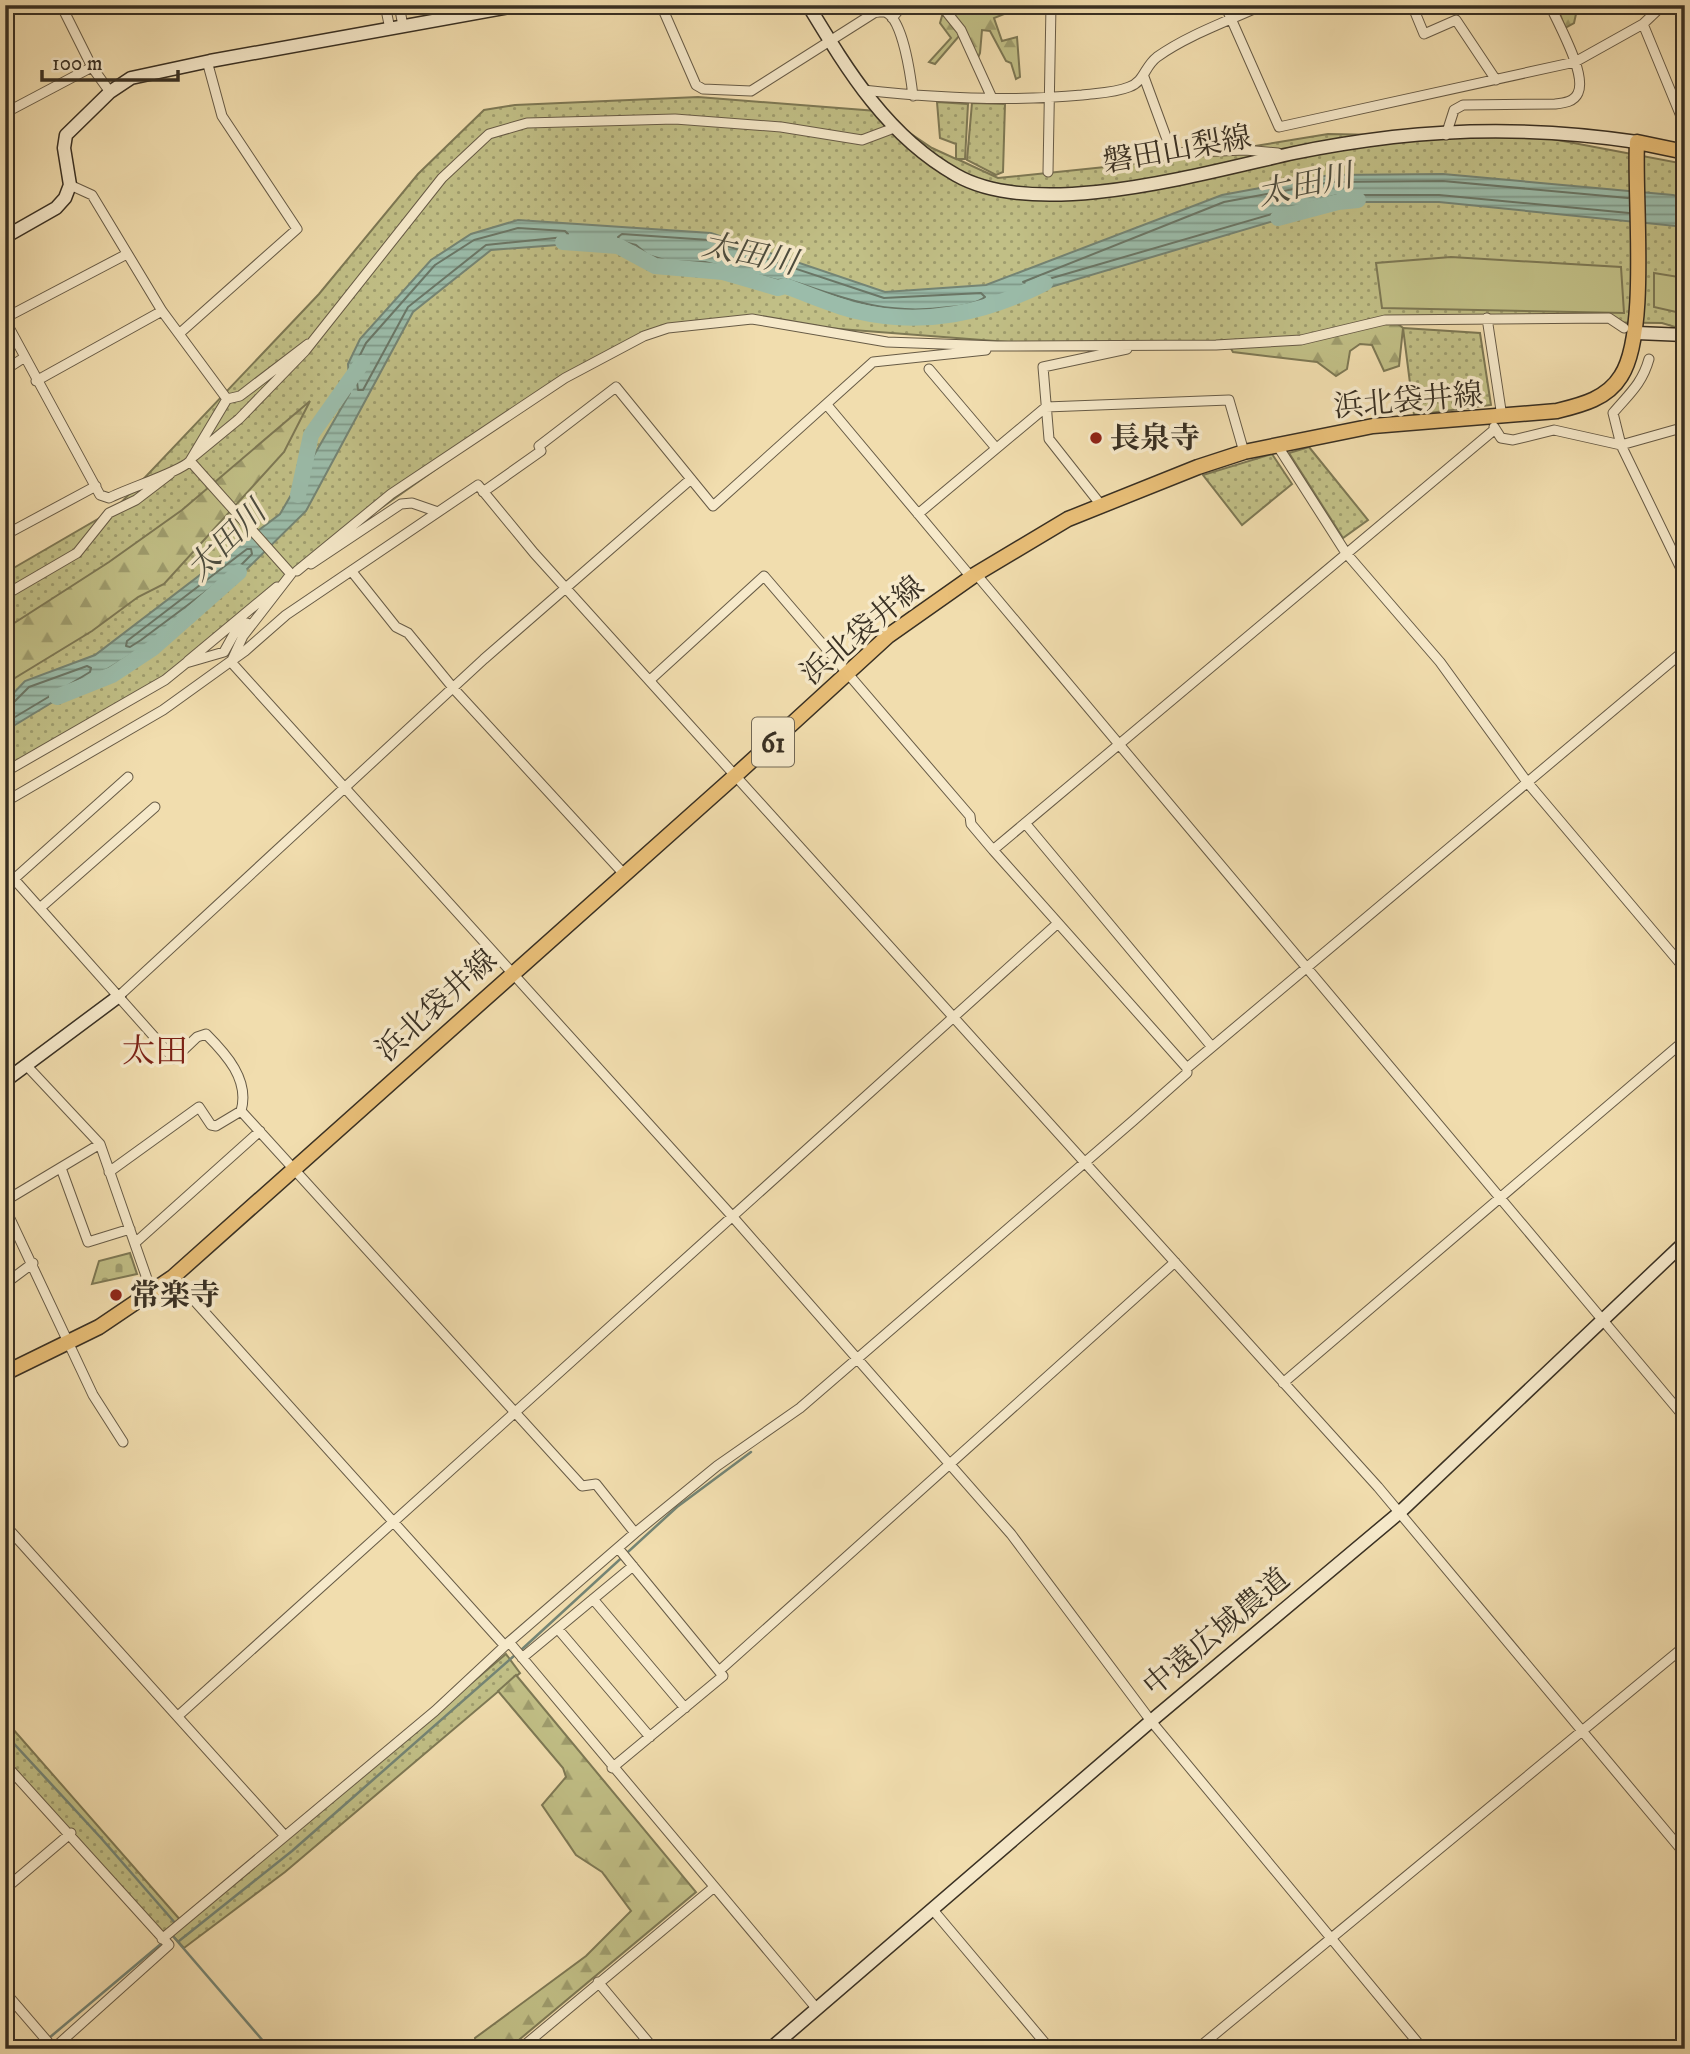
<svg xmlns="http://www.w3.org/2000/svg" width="1690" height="2054" viewBox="0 0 1690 2054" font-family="'IM FELL DW Pica','Noto Serif JP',serif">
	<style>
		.grass { fill: url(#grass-dots); stroke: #7d7854; stroke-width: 2 }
		.forest { fill: url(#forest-firs); stroke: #7d7854; stroke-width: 2 }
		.cemetery { fill: url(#cemetery-stones); stroke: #7d7854; stroke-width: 2 }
		.park { fill: #c1bf86; stroke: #7d7854; stroke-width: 2 }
		.water { fill: url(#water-rules); stroke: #748474; stroke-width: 2 }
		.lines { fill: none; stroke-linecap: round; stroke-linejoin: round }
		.shore { stroke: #6a7666; stroke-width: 2 }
		.stream { stroke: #748474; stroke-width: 2.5 }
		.river { stroke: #9bbcaa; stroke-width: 16 }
		.street-casing { stroke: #675b46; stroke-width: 11 }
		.secondary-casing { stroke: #393023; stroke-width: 15 }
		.primary-casing { stroke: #393023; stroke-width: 17 }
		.street { stroke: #f6e9ca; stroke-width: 9 }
		.secondary { stroke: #f6e9ca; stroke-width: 12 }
		.primary { stroke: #e8be77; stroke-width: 14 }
		.poi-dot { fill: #8f2418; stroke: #f6e9ca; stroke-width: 2.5 }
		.labels { text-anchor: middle; stroke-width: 7; stroke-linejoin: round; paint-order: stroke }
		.shield { fill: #f6e9ca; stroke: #726855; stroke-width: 2 }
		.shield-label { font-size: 28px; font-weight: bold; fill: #393023 }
		.street-label { font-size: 30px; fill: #393023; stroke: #f6e9ca }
		.poi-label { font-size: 30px; font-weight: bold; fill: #393023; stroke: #f6e9ca; text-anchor: start }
		.water-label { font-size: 32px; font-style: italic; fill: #4d4c3e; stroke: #f6e9ca }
		.quarter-label { font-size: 33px; fill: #7a1f14; stroke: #f6e9ca }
	</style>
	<defs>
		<pattern id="grass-dots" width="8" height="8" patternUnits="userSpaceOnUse" patternTransform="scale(1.75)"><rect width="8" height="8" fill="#c1bf86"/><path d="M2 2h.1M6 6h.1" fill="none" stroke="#9e9c6d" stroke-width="1.8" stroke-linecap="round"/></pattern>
		<pattern id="forest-firs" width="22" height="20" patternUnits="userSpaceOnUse" patternTransform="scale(1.75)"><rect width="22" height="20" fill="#c1bf86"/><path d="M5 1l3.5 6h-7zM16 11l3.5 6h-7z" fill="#9e9c6d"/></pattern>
		<pattern id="cemetery-stones" width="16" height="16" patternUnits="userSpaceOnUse" patternTransform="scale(1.75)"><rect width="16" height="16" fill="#c1bf86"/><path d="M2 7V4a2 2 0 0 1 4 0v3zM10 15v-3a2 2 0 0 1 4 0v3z" fill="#9e9c6d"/></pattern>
		<pattern id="water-rules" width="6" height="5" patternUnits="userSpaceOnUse" patternTransform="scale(1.75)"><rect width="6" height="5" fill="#9bbcaa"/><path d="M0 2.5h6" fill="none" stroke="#7f998a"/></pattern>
	</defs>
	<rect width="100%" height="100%" fill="#f1ddae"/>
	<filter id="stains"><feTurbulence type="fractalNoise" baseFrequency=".00286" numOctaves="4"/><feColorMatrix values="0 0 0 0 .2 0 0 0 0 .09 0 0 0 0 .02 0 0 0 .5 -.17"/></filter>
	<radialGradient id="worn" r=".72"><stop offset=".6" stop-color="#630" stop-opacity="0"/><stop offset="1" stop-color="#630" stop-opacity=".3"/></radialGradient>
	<path class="grass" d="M698,97L877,111L932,148L956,159V144L940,138L937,102L968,104L965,159H957L998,178L1163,161L1328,134L1547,138L1685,164V330L1662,323L1385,320L1295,341L1048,345L724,320L649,335L565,378L299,566L165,680L5,773V573L115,509L319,294L418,174L484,110L515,105Z
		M972,103L1005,104L1003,172L996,175L967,160Z
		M1403,328L1480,333L1491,405L1414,415Z
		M1309,447L1368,520L1343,538L1289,453Z
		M1272,454L1292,484L1242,525L1203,475Z
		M506,1654L520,1673L285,1872L184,1948L172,1935Z
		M5,1720L182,1922L165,1937L5,1763Z"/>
	<path class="forest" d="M968,5L1010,6L1012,11L994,18L1002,41L1017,37L1020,77L1016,79L1011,63L1006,61L990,31L982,30L980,53L975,65L959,36L935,64L929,62L951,38L940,23L942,16L955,14Z
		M1557,5H1578L1574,23L1565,28Z
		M1393,320L1403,328L1399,366L1384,371L1372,345L1360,344L1350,351L1347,369L1336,376L1317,362L1233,352L1230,347L1271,345Z
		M310,401L284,452L164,584L138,597L92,631L5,684V629L109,562L182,510Z
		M516,1675L696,1892L508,2049H476L475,2038L586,1956L631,1911L602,1872L576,1855L542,1805L566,1777L563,1768L498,1691Z"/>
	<path class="cemetery" d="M130,1253L137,1274L92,1284L99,1261Z"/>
	<path class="park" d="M1451,257L1621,267L1624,313L1382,308L1376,263Z
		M1654,273L1685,278V314L1654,307Z"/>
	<path class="water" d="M1443,174L1673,195L1685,198V227L1439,202H1338L966,312L917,319L856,311L785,286L778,288L723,272L668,268L644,261L633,251L607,245L584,243L491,250L413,312L306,511L245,571L145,646L5,731V702L25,681L95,655L280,514L350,393L348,364L360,339L431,260L471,234L518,220L711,233L885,292L986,285L1222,195L1330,175Z"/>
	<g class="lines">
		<path class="shore" d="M1628,198L1443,181L1331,182L1224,202L1023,282L1028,285L1337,195H1439L1629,213
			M518,228L565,231L568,234L565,237L486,245L408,307L363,390H358L355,365L366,343L435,265L474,240Z
			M622,234L709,240L884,298L981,293L985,297C976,304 961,306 949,307C885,316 846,299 786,279L777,280L705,262L668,261L648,255L636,245L620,241L618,237Z
			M247,549H251L252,554L240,566L141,640L130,647L126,646L127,641Z
			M5,706L12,704L29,687L87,666L91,668L90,672L5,723"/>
		<path class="stream" d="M520,1651L677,1507L751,1452
			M5,1734L101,1838L176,1924
			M172,1935L270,2049
			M179,1941L292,1851L515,1655
			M49,2038L162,1943
			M36,2049L44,2042"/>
		<path class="river" d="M1278,218L1338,202L1358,200
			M563,242L618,246L655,266L723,272L778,288L785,286C808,294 832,305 856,311C924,327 985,313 1045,283
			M298,495L311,435L362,363
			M57,697L112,675L153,648L239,572"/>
		<defs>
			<path id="street" d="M61,5L92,67L110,92
				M385,5L390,29
				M399,5L403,26
				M661,5L696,85L703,89L751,91L874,13C875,12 884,12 885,12C903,18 911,79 913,96
				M941,5L961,30L992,98
				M1225,5L1279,127L1575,62L1643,24L1663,5
				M1412,5L1424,34L1456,20L1496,80
				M892,18L903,5
				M1643,24L1685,126
				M1144,77L1172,153L1245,150L1278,153
				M863,90C935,98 1009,102 1082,95C1097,93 1114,93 1129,87C1145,81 1144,67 1157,57C1188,35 1228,21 1263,5
				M5,113L92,67
				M1446,135L1454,110L1463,105L1555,104C1564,103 1574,102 1578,93C1587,74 1558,24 1550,5
				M1048,172L1051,5
				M70,185L92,195L162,311L227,399
				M5,318L127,254
				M1487,318L1502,417
				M5,320L100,495L109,498C126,489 182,471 190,461
				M180,333L297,229L222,116L207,61
				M1649,359C1642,384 1629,394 1613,413L1621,445L1685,577
				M929,369L996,448
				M5,370L25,357
				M36,381L162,311
				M227,399L190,461L291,574L243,636L232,660
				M227,399L240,396L308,344
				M827,405L971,577
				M1494,427L1501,438L1513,440L1554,430L1621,445L1685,427
				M1277,445L1346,553L1440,662L1527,782L1685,969
				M194,456L239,419L305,351L442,178L489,134L527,123L675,119L781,127L862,140L894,128
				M483,492L541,451L539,446L616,387L713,506L873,362L986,350
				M1101,505L1049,439L1043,367L1127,349
				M918,514L1046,407L1229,400L1244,452
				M5,535L96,486
				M311,564L401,504L412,503L438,512
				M297,571L391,494L565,378L644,336L668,328L752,319L887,342L997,346L1216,345L1301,340L1385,320L1609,318L1624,328
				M353,573L396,627L408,633L454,689L623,873
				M976,574L1685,1418
				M5,595L77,553L109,513L136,500L170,474
				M188,661L277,587
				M231,662L732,1216L1011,1534L1151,1721L1423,2049
				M650,680L764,576L970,816L971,824L993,850L1187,1068
				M5,772L165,680L186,663L224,652L234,634L247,623
				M5,802L163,710L245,651L286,615L478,485L534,553L1378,1487L1685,1854
				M1025,823L1212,1047
				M993,850L1494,430
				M5,869L174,1059L197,1037L206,1034C226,1054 250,1080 241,1111L216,1126L211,1125L199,1107L109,1172
				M14,879L128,777
				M40,908L155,807
				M119,996L484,659L691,479
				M26,1065L100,1144L152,1293
				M241,1111L582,1486L596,1484L635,1533
				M61,1168L88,1242L130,1229
				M5,1201L100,1144
				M5,1208L93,1395L123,1442
				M135,1243L260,1131
				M173,1277L505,1646
				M5,1284L33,1263
				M1283,1383L1685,1040
				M5,1525L285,1836
				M593,1599L685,1708
				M558,1629L650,1737
				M509,1642L817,2009
				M1678,1652L1685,1660
				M522,1658L633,1566
				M719,1671L1175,1262
				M178,1716L1058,923
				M5,1764L169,1945L53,2049
				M612,1768L723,1676L618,1548
				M5,1889L71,1833
				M933,1910L1050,2049
				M162,1939L435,1711L509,1642L635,1533L717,1466L800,1408L1134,1120L1187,1073V1068L1685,650
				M598,1982L654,2049
				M5,1992L54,2049
				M520,2049L713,1888
				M1197,2049L1685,1646"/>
			<path id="secondary" d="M808,5C848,71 887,136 956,175C1038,222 1206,172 1294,153C1327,146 1360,141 1393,137C1473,128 1558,130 1637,142
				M5,237L56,208L65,198L70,185L64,148L66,135L110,92L131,78L210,61L521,5
				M1637,333L1685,335
				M5,1081L119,996
				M770,2049L1151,1721L1399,1513L1685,1242"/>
			<path id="primary" d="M5,1373L99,1327L173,1277L736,775L888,636L976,574L1068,519L1198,467L1244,452L1373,426L1557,411C1581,405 1607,399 1621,376C1649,333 1634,199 1637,142L1685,152"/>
		</defs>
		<use href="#street" class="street-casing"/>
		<use href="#secondary" class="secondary-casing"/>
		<use href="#primary" class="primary-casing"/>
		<use href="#street" class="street"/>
		<use href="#secondary" class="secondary"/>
		<use href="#primary" class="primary"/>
	</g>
	<g class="poi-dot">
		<circle cx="1096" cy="438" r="7"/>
		<circle cx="116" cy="1295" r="7"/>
	</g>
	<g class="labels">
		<rect class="shield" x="752" y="717.5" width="42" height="49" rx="5"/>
		<g class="shield-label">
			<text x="773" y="752">61</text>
		</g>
		<g class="street-label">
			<text transform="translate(1177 149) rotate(-10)" y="10">磐田山梨線</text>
			<text transform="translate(1408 400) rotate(-5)" y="10">浜北袋井線</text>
			<text transform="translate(862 630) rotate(-40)" y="10">浜北袋井線</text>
			<text transform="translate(436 1005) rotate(-42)" y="10">浜北袋井線</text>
			<text transform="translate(1216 1632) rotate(-40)" y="10">中遠広域農道</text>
		</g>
		<g class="poi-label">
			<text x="1110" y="448">長泉寺</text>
			<text x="130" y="1305">常楽寺</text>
		</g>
		<g class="water-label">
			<text transform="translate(1305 184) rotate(-12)" y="11">太田川</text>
			<text transform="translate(750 253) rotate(12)" y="11">太田川</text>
			<text transform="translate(226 540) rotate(-45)" y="11">太田川</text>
		</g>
		<g class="quarter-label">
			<text x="155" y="1062">太田</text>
		</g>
	</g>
	<rect width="1690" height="2054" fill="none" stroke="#f1ddae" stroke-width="28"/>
	<rect x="7" y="7" width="1676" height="2040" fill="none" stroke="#393023" stroke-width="3.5"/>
	<rect x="14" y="14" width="1662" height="2026" fill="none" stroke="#393023" stroke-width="2"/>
	<path d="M42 70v10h136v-10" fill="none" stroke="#393023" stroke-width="3.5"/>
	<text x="52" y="70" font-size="21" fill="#393023" stroke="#f6e9ca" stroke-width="5" paint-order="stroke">100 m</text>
	<rect width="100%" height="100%" filter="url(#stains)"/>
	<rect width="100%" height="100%" fill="url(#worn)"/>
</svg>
